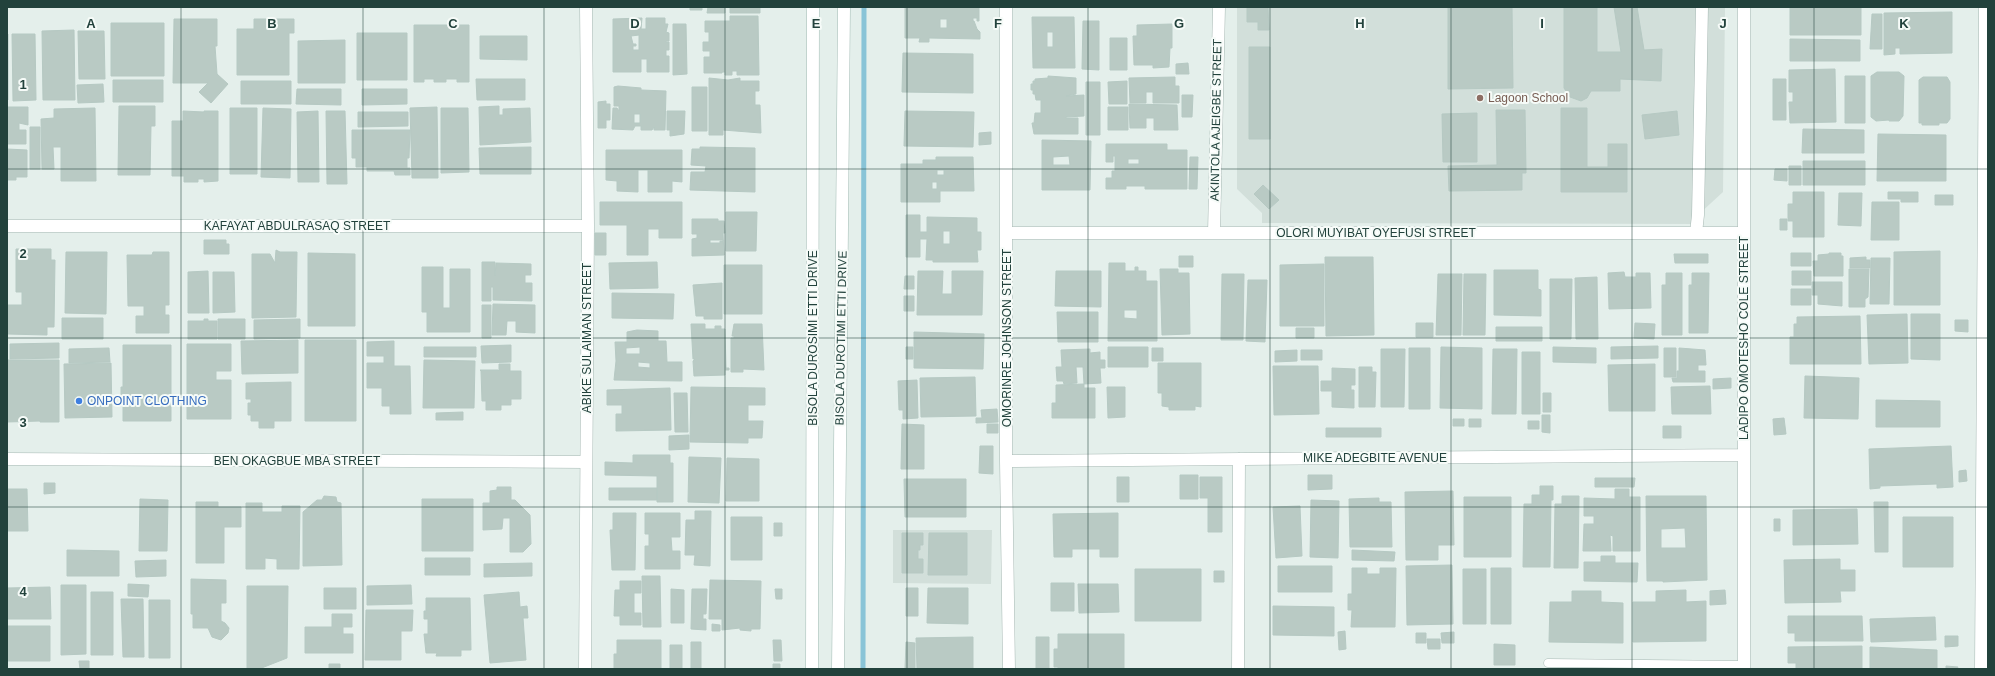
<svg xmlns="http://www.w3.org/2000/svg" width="1995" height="676" viewBox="0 0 1995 676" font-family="Helvetica,sans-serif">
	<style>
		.built { fill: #d2dfda }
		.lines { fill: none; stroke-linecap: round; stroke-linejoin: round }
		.stream { stroke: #89c4d7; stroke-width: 5 }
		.building { fill: #b9cac4; stroke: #b6c9c3; fill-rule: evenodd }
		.service-casing { stroke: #a6b8b3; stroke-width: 9 }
		.minor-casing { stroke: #a6b8b3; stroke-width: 13 }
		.secondary-casing { stroke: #a2bbb4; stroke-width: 13 }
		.service { stroke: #fff; stroke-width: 8 }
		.minor { stroke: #fff; stroke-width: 12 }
		.secondary { stroke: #fff; stroke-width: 12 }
		.grid { fill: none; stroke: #22423c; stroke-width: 1; stroke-opacity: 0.55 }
		.education-dot { fill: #8d6e63; stroke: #f6fbf8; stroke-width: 1.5 }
		.shop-dot { fill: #3f7fe0; stroke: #f6fbf8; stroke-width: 1.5 }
		.labels { text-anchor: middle; stroke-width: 4; stroke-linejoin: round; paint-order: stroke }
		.education-label { font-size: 12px; fill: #785e54; stroke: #f6fbf8; text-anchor: start }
		.street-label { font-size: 12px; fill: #22423c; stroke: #f6fbf8 }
		.shop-label { font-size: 12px; fill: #366cbe; stroke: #f6fbf8; text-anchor: start }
		.grid-label { font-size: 13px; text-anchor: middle; font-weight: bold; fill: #22423c; stroke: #f6fbf8; stroke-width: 4; stroke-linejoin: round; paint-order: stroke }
	</style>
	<rect width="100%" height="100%" fill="#e4efeb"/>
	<path class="built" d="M1237,7H1725L1723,192L1698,215V224L1262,223V213L1237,189Z
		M893,530H992L991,584L893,583Z"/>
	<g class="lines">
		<path class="stream" d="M863,669L864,7"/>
	</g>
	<path class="building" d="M690,7H702V10H690Z
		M708,7H725V13H707Z
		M730,7H760V13H730Z
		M905,7H979V21H977V18H973V21H974L977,29L980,32V39L929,38V42H919L920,38H905ZM940,19H947V28H940Z
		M1247,7H1268L1269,30H1258V22H1247Z
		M1448,7H1512L1513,88L1448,89Z
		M1564,7H1597V52H1621L1614,7H1637L1644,50L1662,49L1661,81L1620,79V91H1591L1587,98L1581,101L1570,97L1564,88Z
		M1790,7H1861V35H1790Z
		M1952,12V53L1900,54V48H1895V54L1884,55V13Z
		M1872,14H1882V49H1870Z
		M730,16H758L759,75H737V71H732V75H725V72H722V73H704V57H710V51H703V42H709V32H705V21H730Z
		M1032,17H1074L1075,68H1033ZM1047,32H1053V47H1047Z
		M642,18L641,29H646V18H665V24H668L666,32L669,33V41H666V42H669V50H666V56H669V72H647V59H641V72H613V19ZM639,35V50H633V46H636V44H633L631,36Z
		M174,19H217V46H215L217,74L228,84L211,103L199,92L208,83H173Z
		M254,19H294V33H289V75H237V29H254Z
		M1083,21H1099V70L1082,69Z
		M111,23H164V76H111Z
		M673,24H686L687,74L673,75Z
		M1172,24V48H1170L1169,67L1153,68V65H1134L1133,36H1137V25Z
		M414,25H469V82H457V79H446V82H434V79H424V82H414Z
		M74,30L75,100H43L42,31Z
		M78,31H104L105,79H79Z
		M357,33H407V80H357Z
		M7,34H8V100H7Z
		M12,34H35L36,100L13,101Z
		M480,36H527V60L480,59Z
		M1110,38H1127V70H1110Z
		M1790,39L1860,40V61H1790Z
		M345,40V83H298V41Z
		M1249,47H1270V139H1249Z
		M903,53L973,54V93L902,92Z
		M1188,63L1189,74H1176V64Z
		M1835,69L1836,122L1790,123L1789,102H1793V92H1789V70Z
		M1877,72H1899L1904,76L1903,116L1899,121H1889V120L1876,121L1871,117V76Z
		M1048,76L1076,78V94L1066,96L1084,95V116L1066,117V118H1078V134H1034L1032,123H1034L1035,113H1041V100H1036L1035,94H1033V90H1031V84H1033V81H1035V79L1048,78Z
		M1845,76H1865V123H1845Z
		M1175,77V86H1179V103H1153V92H1146V103H1130L1129,78Z
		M1923,77H1947L1950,82V119L1947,123H1939V125H1922V123H1919V80Z
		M709,78L728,80L740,78V81H759V91H755V105H760L761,133L723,130V135H709Z
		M476,79H525V100H477Z
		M1773,79H1786V120H1773Z
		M113,80H163V102H113Z
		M241,81H291V104H241Z
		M1127,81V104H1109L1108,82Z
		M1086,82H1100V135H1086Z
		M103,84L104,102L78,103L77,85Z
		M618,86L641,88V90L666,91L665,130H654V127L652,130H641V126H635L633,130L612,129L613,108H617L619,111V106H614V87ZM634,114H640V123H634Z
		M692,87H707V131H692Z
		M297,89H341V105L296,104Z
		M362,89H407V104L362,105Z
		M1182,95H1193L1192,117H1182Z
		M606,101V104H610V120H606V128H598V102Z
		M1129,104L1177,105L1178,130H1154V118H1146V128H1130Z
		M119,106H155V126H151L150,175H118Z
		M499,106V115H503V109L530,108L531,142L480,145L479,107Z
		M7,107H28V125L19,123V130H26V144H7Z
		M437,107L438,178H412L410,108Z
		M1108,107H1128V130H1108Z
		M95,108L96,181H61V147H53L54,169H42L41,119L54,118V109Z
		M230,108H257V174H230Z
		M263,108L291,109L290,178L261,177Z
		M441,108H468L469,172L441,173Z
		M1561,108H1587V167H1608V144H1627V192H1561Z
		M1496,110H1525L1526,173H1522V190L1449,191L1448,166L1497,165Z
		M183,111L204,112V111H218V181L204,182V179H198V182H184V176H172V121H183Z
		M318,111L319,182H298L297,112Z
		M326,111H345L347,184H327Z
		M667,111H685L684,134L670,136V130H667Z
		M905,111L974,112L973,147L904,146Z
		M1677,111L1679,135L1645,139L1642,115Z
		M358,112H408V126L358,127Z
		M1477,113V162H1443L1442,114Z
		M30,127H40V169H30Z
		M1803,129L1864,130V153H1802Z
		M352,130H410L409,158H407V168H410V175H395L394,171H367V167H356V158H352Z
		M991,132V144L979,145V133Z
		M1878,134L1946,135V181H1877Z
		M1042,140L1091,141L1090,190H1042ZM1069,156L1070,165H1053V157Z
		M1106,144H1167V150H1187V189H1145V186H1126V189H1106V178H1112V171H1115V156H1113V162H1106ZM1128,159H1139V164H1128Z
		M531,147V174H480L479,148Z
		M700,147L755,148V192L690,190L691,172H705L706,166L691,165L692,149H700Z
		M7,149L27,150V177H16V180H7Z
		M606,150H682V182L672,181V192H648V170H638V192L617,191V181L606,180Z
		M936,157H973L974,191H940V202H901V164H923V160H936ZM937,170H944V175H937ZM932,182H937V189H932Z
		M1190,157H1198L1197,189H1189Z
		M1803,161H1865V185H1803Z
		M1789,166H1801V185H1789Z
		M1775,169H1787V181L1774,180Z
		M1263,185L1279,200L1269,209L1254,194Z
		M1793,192H1824V237H1793V221H1788V204H1793Z
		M1888,192H1918V202H1901V199H1888Z
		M1839,193H1862L1861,226L1838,225Z
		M1935,195H1953V205H1935Z
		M600,202H682V238H659V229H648V255H627V225H600Z
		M1872,202H1899V240H1871Z
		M726,212H757L756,251H726Z
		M906,215H920V232H927V217L977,218V232H981V250H977L978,262H933V260H926L927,239H920V257H906ZM943,231H950V244H943Z
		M692,219H718V221H724L725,233H723L724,255L692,256V239L697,238V234H692ZM710,240H723V241H720V243H710Z
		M1780,219H1787V230H1780Z
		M595,233H606V255H595Z
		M204,240H226V244H229V254H204Z
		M16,249H51V260H55L54,327H47V335L7,334V305H22V292H16Z
		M276,250L280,252H297L296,317L252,318V254H270L275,263Z
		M1940,251V305H1894V252Z
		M66,252H107L106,314L65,313Z
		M153,252H169V305H165V315H169V333H136V316H144V306H128L127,255H152Z
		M308,253L355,254V326H308Z
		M1791,253H1811V266H1791Z
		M1829,253H1841V256H1843V276H1814L1813,261H1818V255L1829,254Z
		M1674,254H1708V263H1675Z
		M1179,256H1193V267H1179Z
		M1325,257H1373L1374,335L1326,336Z
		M1866,257V260H1870V268H1850V258Z
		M1871,258H1890L1889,304H1870Z
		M482,262H495V276L496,263L531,264V275H525V283H532V301L493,300V287H491V301H482Z
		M657,262L658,288L610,289L609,263Z
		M1109,263H1125V271H1135V267H1138V271H1146V281H1157V341H1108ZM1124,310H1137V319L1124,318Z
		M1324,264V326H1280V265Z
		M724,265H762V314H724Z
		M422,267H443V308H450V269H470V332H427V312H422Z
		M1160,269H1178V273H1189L1190,334L1162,335Z
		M1849,269H1869L1868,297L1865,299V307H1849Z
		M1494,270H1538V289L1541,290V316L1494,315Z
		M208,271L209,313H188V272Z
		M918,271H943L942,294H952V271H983L982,315H917Z
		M1056,271H1101V307L1055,306Z
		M1792,271H1811V285H1792Z
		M213,272H234L235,312L213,313Z
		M1624,272L1625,277H1636V273H1650L1651,308L1609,309L1608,273Z
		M1666,273H1682V335H1662V285H1666Z
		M1692,273H1709L1708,333H1689V285H1692Z
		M1222,274H1244L1243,340H1221Z
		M1438,274H1462L1461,335H1436Z
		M1464,274H1486L1485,335H1463Z
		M905,276H914V289H904Z
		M1597,277L1598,339H1576L1575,278Z
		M1550,279H1572L1571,339H1550Z
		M1248,280H1267L1265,342L1246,341Z
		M1812,282H1842V306L1818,304V295H1812Z
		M722,283V319H704V316H696L693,285Z
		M1791,289H1811V305H1791Z
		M612,293L674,294L673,319L612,318Z
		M904,296H914V311H904Z
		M493,304L535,305V333L516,332V321H507L506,335H492Z
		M482,305H491V338H482Z
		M1057,312H1098V342H1058Z
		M1907,314L1908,363L1869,364L1867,315Z
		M1911,314H1940V360L1911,359Z
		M1860,316L1861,364H1790V337H1794V324H1797V317Z
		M62,318H103V339H62Z
		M204,319H208V321H217V339H188V321H204Z
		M218,319H245V339H218Z
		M300,319V338L254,339V320Z
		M1955,320H1968V332L1955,331Z
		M1416,323H1433V337H1416Z
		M1635,323L1655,324L1654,339L1634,338Z
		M691,324H705V329H715V326H721V329H725L726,368H729V370H725V375L694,376L693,361L695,359H693Z
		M734,324H762L764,370L743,369V372H731V338H734V336H732Z
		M1496,327H1542V341H1496Z
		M1296,328H1314V338H1296Z
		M637,330L658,331V341H666L667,362H682V381L614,380L616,361L615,342H627V332ZM640,347V354H626V348ZM638,362L650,363V368L638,367Z
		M914,332L984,334L983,369L914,368Z
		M298,340V373L242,374L241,341Z
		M305,340H356V421H305Z
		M394,341V366H410L411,414H390V406H382V388H367V363H384V356H367V342Z
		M59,343V358L10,359V344Z
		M187,344H231V371H216V380H231V419H187Z
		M123,345H171V421H123V397H121V387H123Z
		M511,345V362L482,363L481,346Z
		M1658,346V358L1611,359V347Z
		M424,347H476V357H424Z
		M906,347H913V359H906Z
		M1108,347H1148V367H1108Z
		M1441,347L1482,348V409L1440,408Z
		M1553,347L1596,348V363L1553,362Z
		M109,348L110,362L69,363V349Z
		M1152,348H1163V361H1152Z
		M1409,348H1430V409H1409Z
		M1664,348H1676V377H1664Z
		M1679,348L1705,350L1706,365H1698V371H1705V382H1673L1672,378H1677V371H1679Z
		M1090,349V353L1100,352V360H1105V368H1100L1101,383L1084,384L1083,367H1076L1077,383L1064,384L1063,381H1057L1056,367H1062L1061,350Z
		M1381,349H1405L1404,407H1381Z
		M1493,349H1517L1516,414H1492Z
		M1297,350V361L1275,362V351Z
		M1301,350H1322V360H1301Z
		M1522,352H1540V414H1522Z
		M7,360H59V422H40V421L7,422Z
		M424,360L475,361L474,408H423Z
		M111,363L112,417L65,418L64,364Z
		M1158,363H1201V407L1195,406V410H1169V407L1162,406V393H1158Z
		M499,364H510V371H521V399H511V405H501V410H486V401H482L481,371L480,370H498L499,371Z
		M1655,364V411H1609L1608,365Z
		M1273,366H1318L1319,414L1274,415Z
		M1359,367H1372V372H1376L1375,407H1359Z
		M1332,368L1355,369V385H1351V390H1354V408L1332,407V391H1321V381H1332Z
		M1805,376L1859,378L1858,419L1804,418Z
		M975,377L976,416L921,417L920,378Z
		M1731,378V388L1713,389V379Z
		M917,380L918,418L903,419V410H899L898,381Z
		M291,382V421H274V428H259V421H251V415H248V403H251V399H246V383Z
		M1084,384V388H1095V418H1052V403H1056V385Z
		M1710,386L1711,414H1672L1671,387Z
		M691,387L765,388V405H748V421H763L762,438H748V443L690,442Z
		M1107,387H1125V417L1108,418Z
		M670,388L671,430L616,431V414H622V405H607V390Z
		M674,393H687L688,432H675Z
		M1543,393H1551V412H1543Z
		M1876,400L1940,401V427H1876Z
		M997,409L998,422L976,423V418H982L981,410Z
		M463,412V420H436V413Z
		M1542,415H1550V433L1542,432Z
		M1784,418L1786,434L1774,435L1773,419Z
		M1453,419H1464V426H1453Z
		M1469,419H1481V427H1469Z
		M1528,421H1539V429H1528Z
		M902,424L924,425V469H901Z
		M987,424H998V433H987Z
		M1663,426H1681V438H1663Z
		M1326,428H1381V437H1326Z
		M689,435V449L669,450V436Z
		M980,446H993V474L979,473Z
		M1951,446L1953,487L1937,488V484L1880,486V488L1870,489L1869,449Z
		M633,455H670V463H673V502H657V476L605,475V462L633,463Z
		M689,457L721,458L719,503L688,502Z
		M727,458L759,459V501H726Z
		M1966,470L1967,481L1959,482V471Z
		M1180,475H1198V499H1180Z
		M1308,475H1332V489L1308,490Z
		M1117,477H1129V502H1117Z
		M1200,477H1222V532H1208V498H1200Z
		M1595,478H1635L1634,487H1595Z
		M904,479H966V517H905Z
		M44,483H55V493L44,494Z
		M1540,486H1553V500H1551L1550,567H1523L1524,504H1532V495H1540Z
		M497,487H511V500H515L530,515L531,544L523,552H510V518H503L502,529L483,530V503H490V491L497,490Z
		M609,488H657V500H609Z
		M7,489H27L28,531H7Z
		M1615,489H1629V497H1640V551H1613V536L1610,535L1611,551H1583L1584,524H1594V516H1584V498L1615,499Z
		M1453,491L1454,545H1438V560H1406L1405,492Z
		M324,496L336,497L337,502L341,503L342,565L303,566V512L317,500H322Z
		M1562,496H1579L1578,568H1554L1555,504H1562Z
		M1646,496H1706L1707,580L1663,582V581H1647ZM1685,528L1686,548H1661V529Z
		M1464,497H1511V557H1464Z
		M1379,498V502H1391L1392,547H1350L1349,499Z
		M140,499L168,500L167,551H139Z
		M422,499H473V551H422Z
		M1311,500L1339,501L1338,558L1310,557Z
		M196,502H218V507H241V527H224V563H196Z
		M1874,502H1888V552H1875Z
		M246,503H262V512H282V506H300L299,569H277V559L265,558V569H246Z
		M1300,506L1302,556L1276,558L1273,507Z
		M1857,509L1858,544L1793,545V510Z
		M695,511H711L710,566L694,565L695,555H685L686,520H695Z
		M613,513H636L635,570H612L610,530H613Z
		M645,513H680V537H671L672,551H680V569H645V546H649V534H645Z
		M1118,513V557H1100V549H1072V557H1054L1053,514Z
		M731,517H762V560H731Z
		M1903,517H1953V567H1903Z
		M1774,519H1780V531H1774Z
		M774,523H782V536H774Z
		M902,533H923V545H920V550H918V559H923V573H902Z
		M929,533H967V575H928Z
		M67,550L119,551V576H67Z
		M1352,550L1395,552L1394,561L1352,560Z
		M1601,556H1615V563H1638L1637,582L1584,581V562H1601Z
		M425,558H470V575H425Z
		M1840,559V570H1855V591H1840L1841,602L1785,603L1784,560Z
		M166,560V576L136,577L135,561Z
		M532,563V576L484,577V564Z
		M1452,565L1453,624L1407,625L1406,566Z
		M1278,566H1332V592H1278Z
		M1352,568H1367V574H1380V568H1396L1395,627H1351L1352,610H1348V594H1352Z
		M1491,568H1511V624H1491Z
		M1135,569H1201V621H1135Z
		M1463,569H1486V624H1463Z
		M1214,571H1224V582H1214Z
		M642,576H660L661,627H643Z
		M191,579L226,580V603H221V621L225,623L229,628L228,633L221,640L212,637L208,628H193V614H191Z
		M710,580L761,581L760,629H751V631L740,630V628L722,630V619H709Z
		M620,581H641V593H634V613H641V625H620V616H614L615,590H620Z
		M1051,583H1074V611H1051Z
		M128,584L149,585L148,597L128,596Z
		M1078,584H1118L1119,612L1079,613Z
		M61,585H86V654L61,655Z
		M411,585L412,604L367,605V586Z
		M247,586H288L287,658L259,669H247Z
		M50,587L51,619H7V588Z
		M324,588H356V609H324Z
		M906,588H918V616H906Z
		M928,588H968V624L927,623Z
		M671,589L684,590V623H671Z
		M692,589H707L706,614H703V619H706V630L691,629Z
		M775,589H782V599H776Z
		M1686,590V602L1706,601V641L1633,642V602H1656V591Z
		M1725,590L1726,604L1710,605V591Z
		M1572,591H1601V602L1623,603V643L1549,642L1550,602H1572Z
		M91,592H113V655H91Z
		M519,592L520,607L527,606L528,618H523L526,660L490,663L484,595Z
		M426,598H470L471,650H461V656H436L437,653H426L424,634H428V619H424V611H426Z
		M121,599H143L144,657H123Z
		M149,600H170V658H149Z
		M1273,606L1334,607V636L1273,635Z
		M366,610H413L412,631H401V660H365Z
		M332,614H352V627H343V634H353V653H305V627H332Z
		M1788,616H1862L1863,641H1795V633H1788Z
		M1935,617L1936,640L1871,642L1870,619Z
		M712,624L720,625V631H712Z
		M7,626H50V661H7Z
		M1345,631L1346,649L1339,650L1338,632Z
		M1454,632V643H1442L1441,633Z
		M1416,633H1426V643H1416Z
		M1058,634H1124V669H1058V667H1054V649H1058Z
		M1945,636H1958V646L1945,647Z
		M973,637V669H917L916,638Z
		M1036,637H1049V669H1036Z
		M1427,639H1440V649H1428Z
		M617,640H661V669H614V654H617Z
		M773,640H781L782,661H774Z
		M691,642H701V669H691Z
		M906,642L915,643V669H905Z
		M1494,644L1515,645V665H1494Z
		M670,645H682V669H670Z
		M1862,646V669H1796V663H1788V647Z
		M1870,647L1937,650V669H1870Z
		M79,661H89V669H80Z
		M329,664H340V669H329Z
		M773,664H780V669H773Z
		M1946,666L1958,667L1957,669H1946Z
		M1633,668H1706V669H1633Z"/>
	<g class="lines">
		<defs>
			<path id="service" d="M1548,663L1744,665"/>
			<path id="minor" d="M1006,7V461L1009,669
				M7,226H588
				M1007,233H1744
				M1214,233L1219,7
				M1696,233L1698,215L1702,7
				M7,459L586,462
				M1006,461L1744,455
				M585,669L588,226L586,7
				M1238,669L1239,459
				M1744,669V7
				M1981,669L1985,7"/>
			<path id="secondary" d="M812,669L813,7
				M838,669L844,7"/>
		</defs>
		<use href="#service" class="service-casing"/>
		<use href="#minor" class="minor-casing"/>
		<use href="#secondary" class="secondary-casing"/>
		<use href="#service" class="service"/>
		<use href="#minor" class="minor"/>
		<use href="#secondary" class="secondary"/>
	</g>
	<path class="grid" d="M181,7V669M363,7V669M544,7V669M725,7V669M907,7V669M1088,7V669M1270,7V669M1451,7V669M1632,7V669M1814,7V669M7,169H1988M7,338H1988M7,507H1988"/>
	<circle class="education-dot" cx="1480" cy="98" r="4"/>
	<circle class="shop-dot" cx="79" cy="401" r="4"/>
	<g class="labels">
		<g class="education-label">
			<text x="1488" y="102">Lagoon School</text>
		</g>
		<g class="street-label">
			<text transform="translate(1216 120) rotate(-89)" y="4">AKINTOLA AJEIGBE STREET</text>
			<text x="297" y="230">KAFAYAT ABDULRASAQ STREET</text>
			<text x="1376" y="237">OLORI MUYIBAT OYEFUSI STREET</text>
			<text transform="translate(587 338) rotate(-90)" y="4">ABIKE SULAIMAN STREET</text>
			<text transform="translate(813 338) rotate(-90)" y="4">BISOLA DUROSIMI ETTI DRIVE</text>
			<text transform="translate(841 338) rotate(-89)" y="4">BISOLA DUROTIMI ETTI DRIVE</text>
			<text transform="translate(1007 338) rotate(-90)" y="4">OMORINRE JOHNSON STREET</text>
			<text transform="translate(1744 338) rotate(-90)" y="4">LADIPO OMOTESHO COLE STREET</text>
			<text x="1375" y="462">MIKE ADEGBITE AVENUE</text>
			<text x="297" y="465">BEN OKAGBUE MBA STREET</text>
		</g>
		<g class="shop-label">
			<text x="87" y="405">ONPOINT CLOTHING</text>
		</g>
	</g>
	<g class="grid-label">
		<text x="91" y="28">A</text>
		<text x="272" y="28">B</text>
		<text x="453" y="28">C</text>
		<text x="635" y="28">D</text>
		<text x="816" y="28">E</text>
		<text x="998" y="28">F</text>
		<text x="1179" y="28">G</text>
		<text x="1360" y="28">H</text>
		<text x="1542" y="28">I</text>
		<text x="1723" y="28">J</text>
		<text x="1904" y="28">K</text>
		<text x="23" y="89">1</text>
		<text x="23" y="258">2</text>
		<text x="23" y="427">3</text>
		<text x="23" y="596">4</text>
	</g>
	<rect width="1995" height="676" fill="none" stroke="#22423c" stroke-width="16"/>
</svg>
